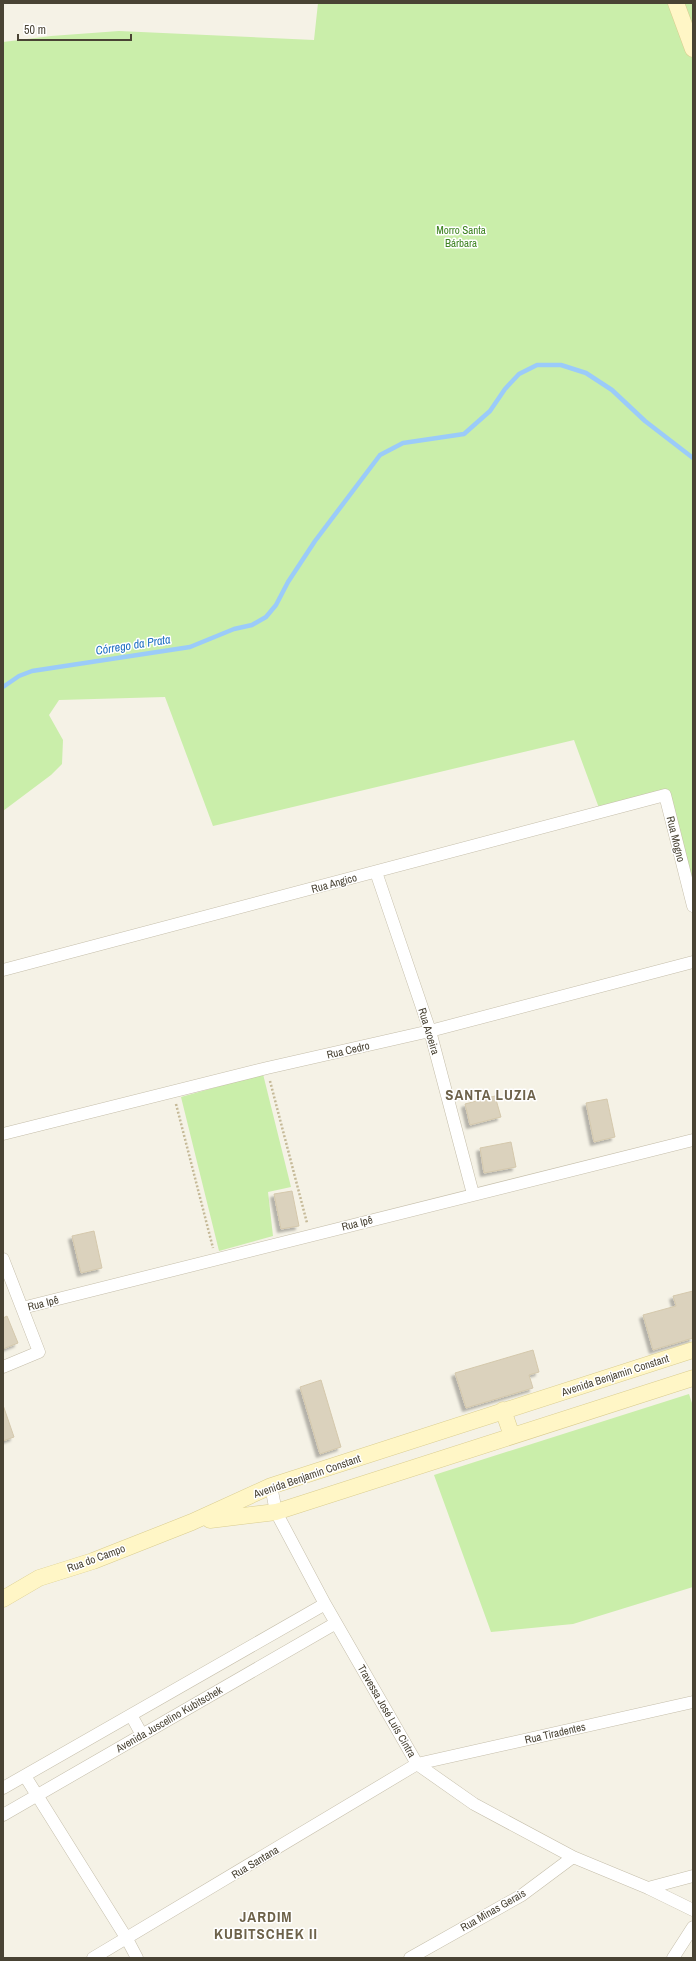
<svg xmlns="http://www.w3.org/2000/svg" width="696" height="1961" viewBox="0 0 696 1961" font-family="'Archivo Narrow',sans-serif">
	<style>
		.green { fill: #caeeaa }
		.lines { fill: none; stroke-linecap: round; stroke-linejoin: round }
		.stream { stroke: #9bcbf9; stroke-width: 4.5 }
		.building { fill: #dbd2bd; stroke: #d4c8ac; filter: url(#shadow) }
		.street-casing { stroke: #c5beaa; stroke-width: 13 }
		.secondary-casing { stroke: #dacd90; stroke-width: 17 }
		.path { stroke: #c5b997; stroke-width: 2.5; stroke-dasharray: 2 2; stroke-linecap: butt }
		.street { stroke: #fff; stroke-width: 12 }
		.secondary { stroke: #fff6c6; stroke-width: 16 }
		.labels { text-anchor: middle; stroke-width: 3; stroke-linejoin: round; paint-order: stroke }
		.park-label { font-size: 11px; fill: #3d8220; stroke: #fff }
		.street-label { font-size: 11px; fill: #494334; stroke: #fff }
		.water-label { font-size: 12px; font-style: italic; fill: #2070c2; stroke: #fff }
		.district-label { font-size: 15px; font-weight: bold; letter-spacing: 1px; fill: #6d624a; stroke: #fff }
	</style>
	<defs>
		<filter id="shadow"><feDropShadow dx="-3.5" dy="3.5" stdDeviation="1" flood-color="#0004"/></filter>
	</defs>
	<rect width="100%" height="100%" fill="#f5f2e6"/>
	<path class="green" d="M318,3H693V885L666,790L599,808L574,740L213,826L165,697L59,700L49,715L63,740L62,764L51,775L3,811V42L51,36L119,31L314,40Z
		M263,1074L291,1187L268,1192L273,1236L219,1251L181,1097Z
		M689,1394L693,1406V1587L573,1624L491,1632L434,1475Z"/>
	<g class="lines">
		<path class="stream" d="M3,687L19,676L32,671L190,647L234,629L252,625L266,617L276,605L288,582L315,541L380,455L403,443L464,434L490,411L505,389L519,374L537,365H561L586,373L612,390L645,421L693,458"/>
	</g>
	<path class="building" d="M495,1096L501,1117L470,1125L465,1104Z
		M607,1099L615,1137L594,1142L586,1103Z
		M511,1142L516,1167L484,1173L480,1148Z
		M292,1191L299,1226L281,1229L274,1194Z
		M94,1231L102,1268L81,1273L72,1236Z
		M693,1291V1338L653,1350L643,1315L676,1306L673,1296Z
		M7,1316L18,1343L3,1349V1318Z
		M533,1350L539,1372L529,1375L533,1388L466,1408L455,1373Z
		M321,1380L341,1447L320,1454L300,1387Z
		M3,1405L14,1437L3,1441Z"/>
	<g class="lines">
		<defs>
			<path id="street" d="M376,872L430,1031L473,1194
				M3,970L665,795L693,906
				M3,1134L267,1068L430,1031L693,962
				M3,1259L39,1352L3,1367
				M22,1308L693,1140
				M271,1486L276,1512L325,1604L417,1764L474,1804L573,1857L648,1888L693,1910
				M131,1715L142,1735
				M25,1776L127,1939L137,1958
				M3,1788L325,1604
				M3,1815L336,1623
				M648,1888L693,1876
				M93,1958L417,1764L693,1702
				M410,1958L522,1895L573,1857
				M673,1958L693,1927"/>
			<path id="secondary" d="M676,3L693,49
				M503,1410L512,1436
				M210,1520L276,1512L693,1378
				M3,1599L39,1578L93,1561L192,1522L271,1486L693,1350"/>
		</defs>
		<use href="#street" class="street-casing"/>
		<use href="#secondary" class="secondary-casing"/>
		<path class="path" d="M270,1081L307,1223
			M176,1104L213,1248"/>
		<use href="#street" class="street"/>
		<use href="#secondary" class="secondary"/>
	</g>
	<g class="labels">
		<g class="park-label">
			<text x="461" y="234">Morro Santa<tspan x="461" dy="13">Bárbara</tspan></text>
		</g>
		<g class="street-label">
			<text transform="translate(676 839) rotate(76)" y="4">Rua Mogno</text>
			<text transform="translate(334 883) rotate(-15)" y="4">Rua Angico</text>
			<text transform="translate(429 1031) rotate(73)" y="4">Rua Aroeira</text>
			<text transform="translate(348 1050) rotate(-13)" y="4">Rua Cedro</text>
			<text transform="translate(357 1223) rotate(-14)" y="4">Rua Ipê</text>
			<text transform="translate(43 1303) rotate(-14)" y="4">Rua Ipê</text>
			<text transform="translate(615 1375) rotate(-18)" y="4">Avenida Benjamin Constant</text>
			<text transform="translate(307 1476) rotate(-19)" y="4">Avenida Benjamin Constant</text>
			<text transform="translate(96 1558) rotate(-20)" y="4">Rua do Campo</text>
			<text transform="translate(387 1711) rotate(60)" y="4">Travessa José Luís Cintra</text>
			<text transform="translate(169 1719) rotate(-30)" y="4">Avenida Juscelino Kubitschek</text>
			<text transform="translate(555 1733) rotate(-13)" y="4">Rua Tiradentes</text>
			<text transform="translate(255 1862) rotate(-31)" y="4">Rua Santana</text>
			<text transform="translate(493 1910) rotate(-30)" y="4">Rua Minas Gerais</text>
		</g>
		<g class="water-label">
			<text transform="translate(133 645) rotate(-9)" y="4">Córrego da Prata</text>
		</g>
		<g class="district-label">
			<text x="491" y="1100">SANTA LUZIA</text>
			<text x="266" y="1922">JARDIM<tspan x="266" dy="17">KUBITSCHEK II</tspan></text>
		</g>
	</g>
	<rect width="696" height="1961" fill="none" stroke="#494334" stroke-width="8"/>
	<path d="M18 34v6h113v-6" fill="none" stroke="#494334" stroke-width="2"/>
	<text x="24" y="34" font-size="12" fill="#494334" stroke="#ffffff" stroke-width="3" paint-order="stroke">50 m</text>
</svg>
